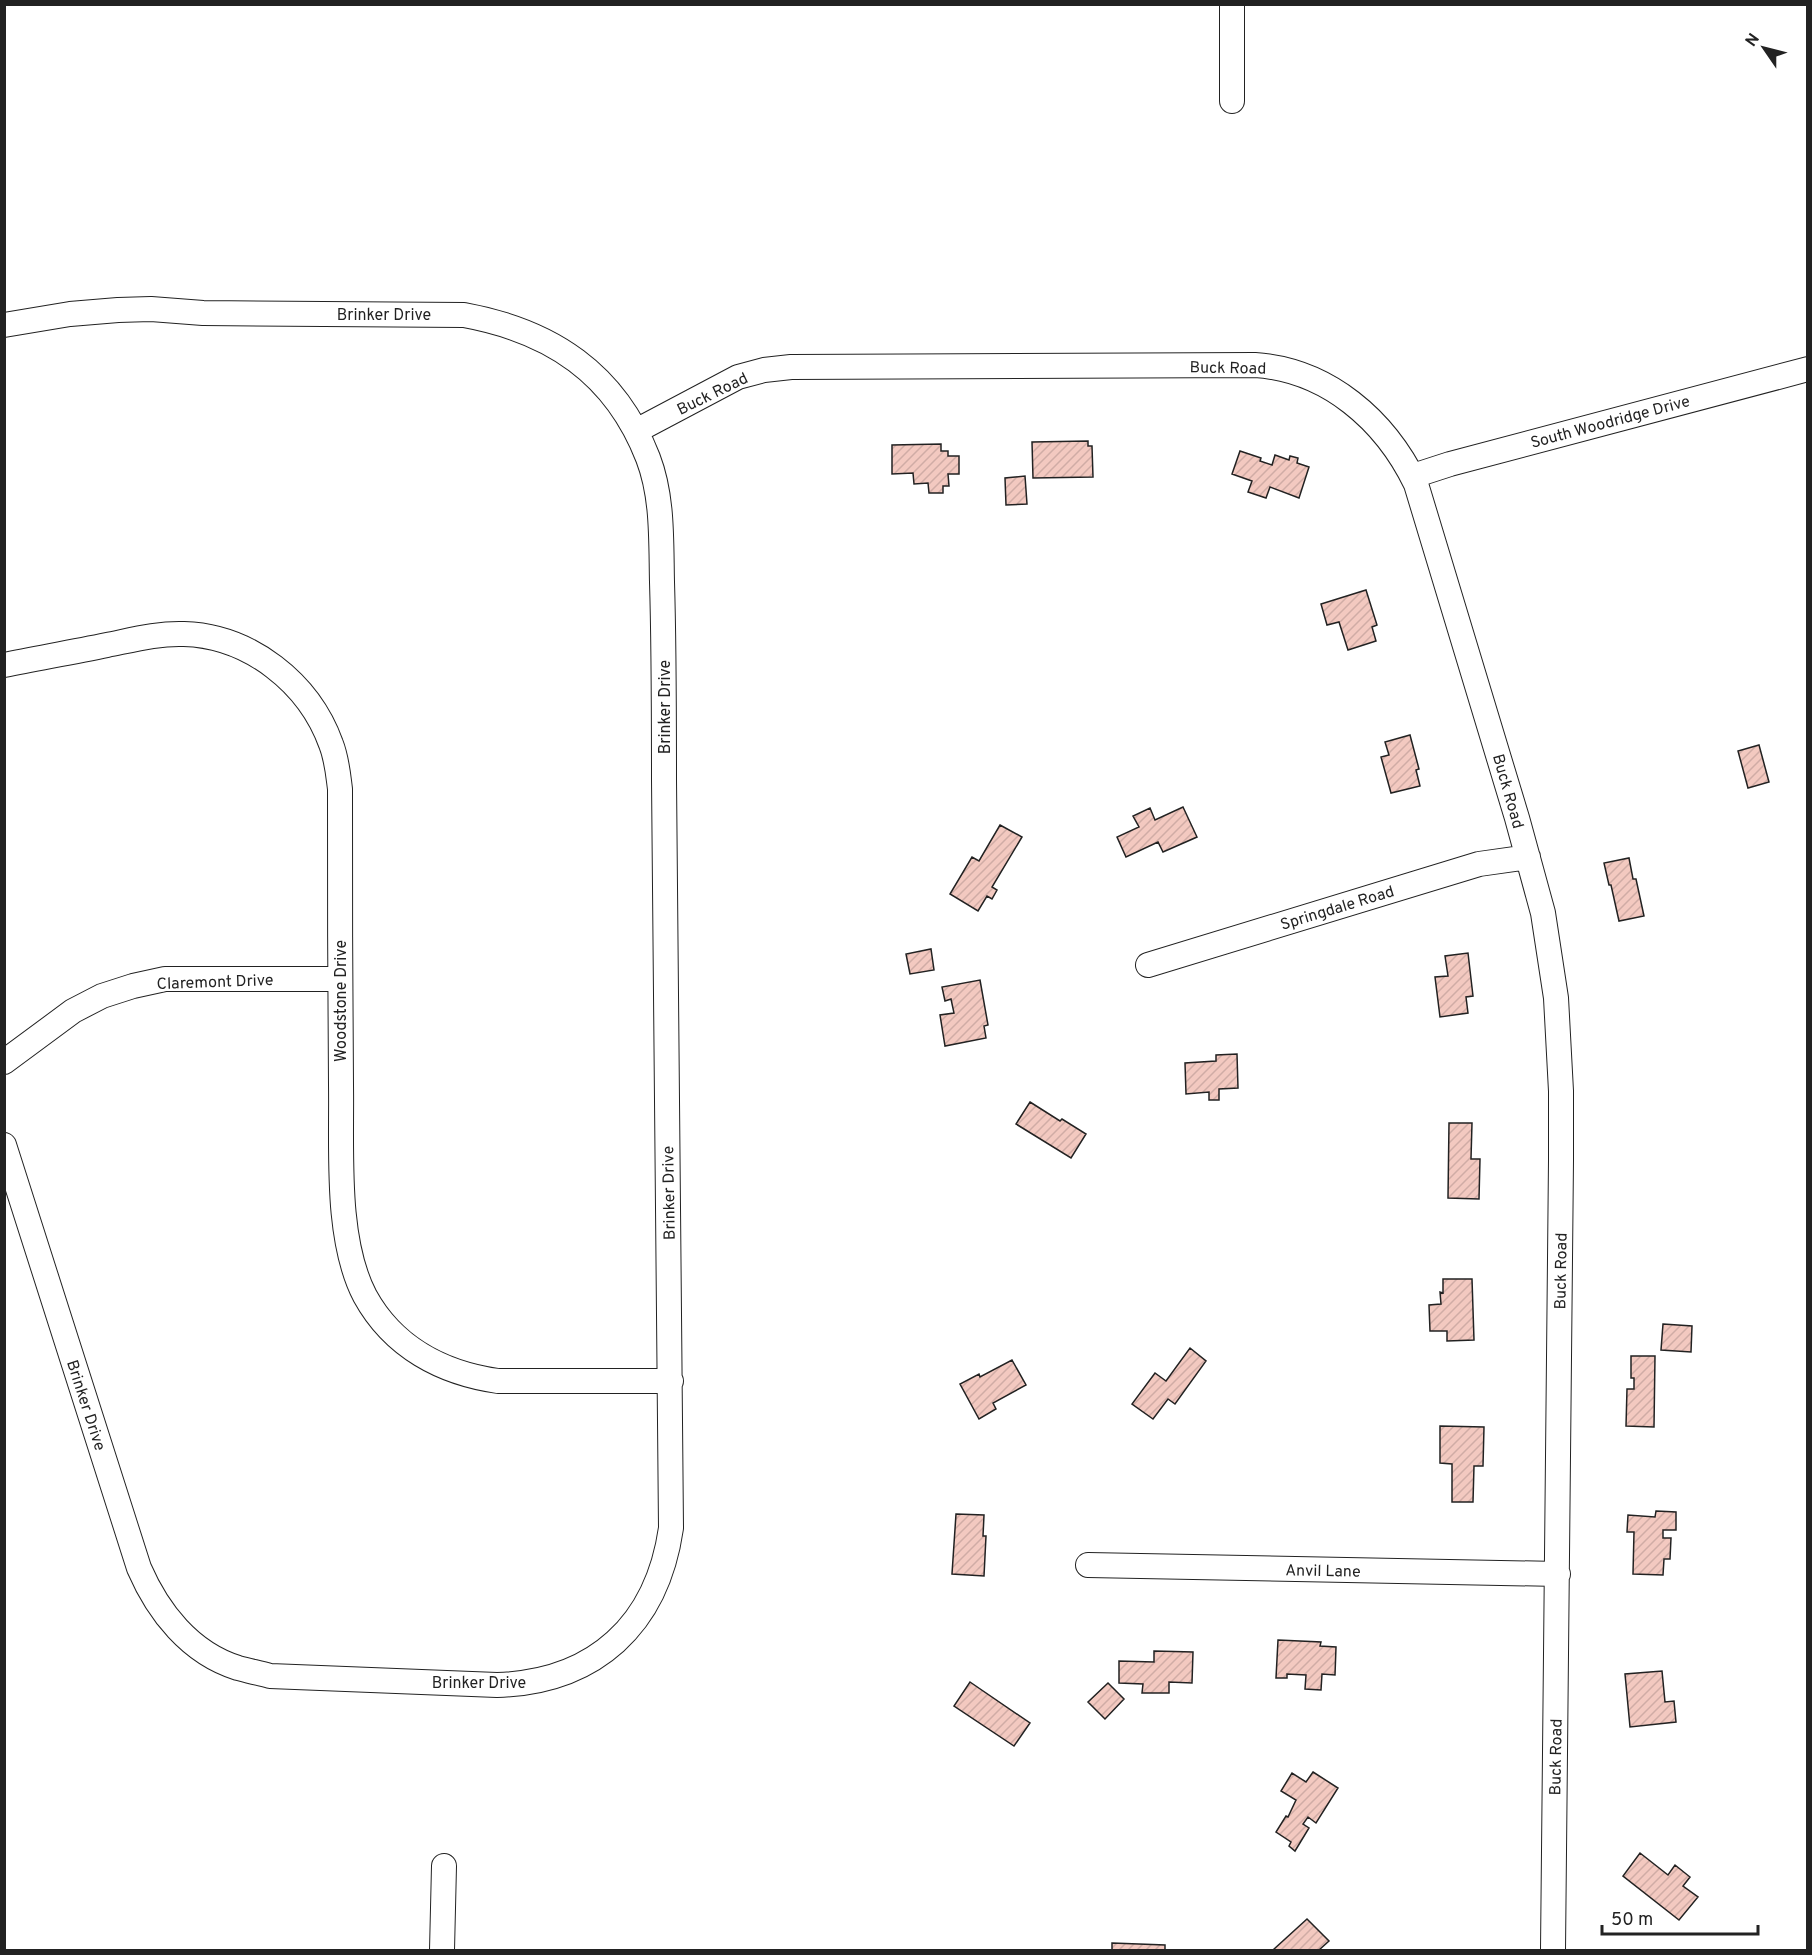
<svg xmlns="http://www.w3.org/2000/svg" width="1812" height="1955" viewBox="0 0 1812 1955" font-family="Overpass,sans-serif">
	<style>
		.building { fill: url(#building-hatch); stroke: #222; stroke-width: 1.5 }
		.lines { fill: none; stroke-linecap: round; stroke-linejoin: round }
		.minor-casing { stroke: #222; stroke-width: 26 }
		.minor { stroke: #fff; stroke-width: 24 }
		.labels { text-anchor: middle; stroke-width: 4.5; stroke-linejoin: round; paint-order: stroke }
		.street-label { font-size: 16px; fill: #222; stroke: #fff }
	</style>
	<defs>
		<pattern id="building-hatch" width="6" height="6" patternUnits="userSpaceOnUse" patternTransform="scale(1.5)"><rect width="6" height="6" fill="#f3c9c0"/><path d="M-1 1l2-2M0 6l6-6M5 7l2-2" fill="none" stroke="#d0aca5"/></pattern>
	</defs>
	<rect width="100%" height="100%" fill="#fff"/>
	<path class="building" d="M1088,441V446H1092L1093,477L1033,478L1032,442Z
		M941,444V451H948V456H959V474H948L949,486H943V493H929L928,483L914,484L913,473L892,474V445Z
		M1240,451L1261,458L1260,461L1272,465L1275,455L1289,460L1290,456L1298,458L1297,463L1309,467L1299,498L1270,487L1266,498L1248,492L1252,481L1232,474Z
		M1025,476L1027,504L1006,505L1005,478Z
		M1366,590L1377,625L1372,627L1376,641L1348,650L1339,622L1327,625L1321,604Z
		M1410,735L1419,769L1416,770L1420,786L1391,793L1381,757L1389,755L1385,742Z
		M1759,745L1769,782L1748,788L1738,751Z
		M1183,807L1197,837L1163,852L1158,842L1126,857L1117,837L1139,827L1133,816L1150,808L1155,820Z
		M1000,825L1022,837L992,887L997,890L992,899L987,896L978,911L950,894L972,857L979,861Z
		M1629,858L1633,879H1636L1644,916L1619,921L1611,885H1609L1604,863Z
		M931,949L934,970L910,974L906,954Z
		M1468,953L1473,996L1466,997L1468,1013L1440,1017L1435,977L1448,976L1445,956Z
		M980,980L988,1025L984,1026L986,1038L945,1046L940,1015L954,1013L951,999L945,1001L942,987Z
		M1237,1054L1238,1088L1219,1089V1100H1209V1092L1186,1094L1185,1063L1216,1061V1055Z
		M1030,1102L1060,1121L1062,1119L1086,1134L1071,1158L1016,1124Z
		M1449,1123H1472L1471,1159H1480L1479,1199L1448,1198Z
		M1443,1279H1472L1474,1340L1447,1341V1331H1430L1429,1305L1441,1304L1440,1292L1443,1293Z
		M1663,1324L1692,1326L1691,1352L1661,1350Z
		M1190,1348L1206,1361L1175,1404L1168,1399L1153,1419L1132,1404L1155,1373L1166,1381Z
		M1631,1356H1655L1654,1427L1626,1426L1627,1389H1634V1378H1631Z
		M1012,1360L1026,1385L993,1403L996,1409L979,1419L960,1384L979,1374L980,1377Z
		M1440,1426L1484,1427L1483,1466H1474L1473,1502H1452V1464L1440,1463Z
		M1656,1511L1676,1512V1530H1663V1538H1671L1670,1559H1664L1663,1575L1633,1574L1634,1532H1627L1628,1515L1655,1517Z
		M956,1514L984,1515L983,1536H986L984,1576L952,1574Z
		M1278,1640L1321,1642L1320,1646L1336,1647L1335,1675L1322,1674L1321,1690L1305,1689L1306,1675L1287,1674V1678H1276Z
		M1154,1651L1193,1652L1192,1683L1169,1682V1693H1142L1143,1684L1119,1683V1661L1154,1662Z
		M1662,1671L1665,1702L1674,1701L1676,1722L1630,1727L1625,1674Z
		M970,1682L1030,1723L1014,1746L954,1706Z
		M1108,1683L1124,1699L1105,1719L1088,1702Z
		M1313,1772L1338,1788L1316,1823L1308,1817L1303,1824L1309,1828L1295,1851L1289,1846L1291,1842L1276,1832L1286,1816L1288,1817L1296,1800L1281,1791L1292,1773L1306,1782Z
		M1640,1853L1668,1875L1675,1865L1690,1877L1683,1886L1698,1897L1679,1920L1623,1876Z
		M1307,1919L1329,1941L1319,1950H1273Z
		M1112,1943L1165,1945V1950H1112Z"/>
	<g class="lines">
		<defs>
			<path id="minor" d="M1232,101V4
				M4,325L70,314L118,310L151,309L203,313L464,315C551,331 615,373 648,458C663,497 661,540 662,582C664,648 664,714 664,780C666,1030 671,1279 671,1528C657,1625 595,1682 497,1685L270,1676C259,1673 249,1671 238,1668C190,1653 158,1612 139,1568L4,1145
				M636,431L738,377L764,370L791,367L1255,365C1328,370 1385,420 1416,484L1517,818L1543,913L1556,998L1561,1091V1160L1553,1950
				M1413,476L1450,464L1808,369
				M4,665C39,658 73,652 107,645C132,640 158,633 184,634C250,636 309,683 331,744C337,759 338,774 340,789C340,888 340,986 341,1085C342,1149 335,1239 365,1296C393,1347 442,1373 498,1381H671
				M1148,965L1479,864L1528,857
				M4,1062L73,1011L102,996L133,986L165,979H340
				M1088,1565L1558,1574
				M442,1950L444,1866"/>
		</defs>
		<use href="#minor" class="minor-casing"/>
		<use href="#minor" class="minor"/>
	</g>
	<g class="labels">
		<g class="street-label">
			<text x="384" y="320">Brinker Drive</text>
			<text transform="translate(1228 367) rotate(1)" y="6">Buck Road</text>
			<text transform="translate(712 393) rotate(-26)" y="6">Buck Road</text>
			<text transform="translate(1610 421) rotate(-15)" y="6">South Woodridge Drive</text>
			<text transform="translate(664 707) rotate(-90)" y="6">Brinker Drive</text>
			<text transform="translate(1509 791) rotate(74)" y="6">Buck Road</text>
			<text transform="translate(1337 907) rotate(-17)" y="6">Springdale Road</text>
			<text transform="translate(215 981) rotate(-2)" y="6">Claremont Drive</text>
			<text transform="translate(340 1001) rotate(-90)" y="6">Woodstone Drive</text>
			<text transform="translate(668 1193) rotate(-91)" y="6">Brinker Drive</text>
			<text transform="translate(1560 1271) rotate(-89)" y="6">Buck Road</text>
			<text transform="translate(87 1405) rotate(72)" y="6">Brinker Drive</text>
			<text transform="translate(1323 1570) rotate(1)" y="6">Anvil Lane</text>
			<text x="479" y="1688">Brinker Drive</text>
			<text transform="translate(1555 1757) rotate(-89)" y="6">Buck Road</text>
		</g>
	</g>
	<rect width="1812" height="1955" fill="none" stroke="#222222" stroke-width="12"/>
	<g transform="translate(1764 48) rotate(305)" stroke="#ffffff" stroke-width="4.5" paint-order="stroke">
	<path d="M0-4.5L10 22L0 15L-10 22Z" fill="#222222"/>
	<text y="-9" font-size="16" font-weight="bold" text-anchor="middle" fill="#222222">N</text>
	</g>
	<path d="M1602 1925v9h156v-9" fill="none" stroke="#222222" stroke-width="3"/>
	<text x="1611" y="1925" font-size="18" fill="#222222" stroke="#ffffff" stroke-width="4.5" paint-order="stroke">50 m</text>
</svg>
